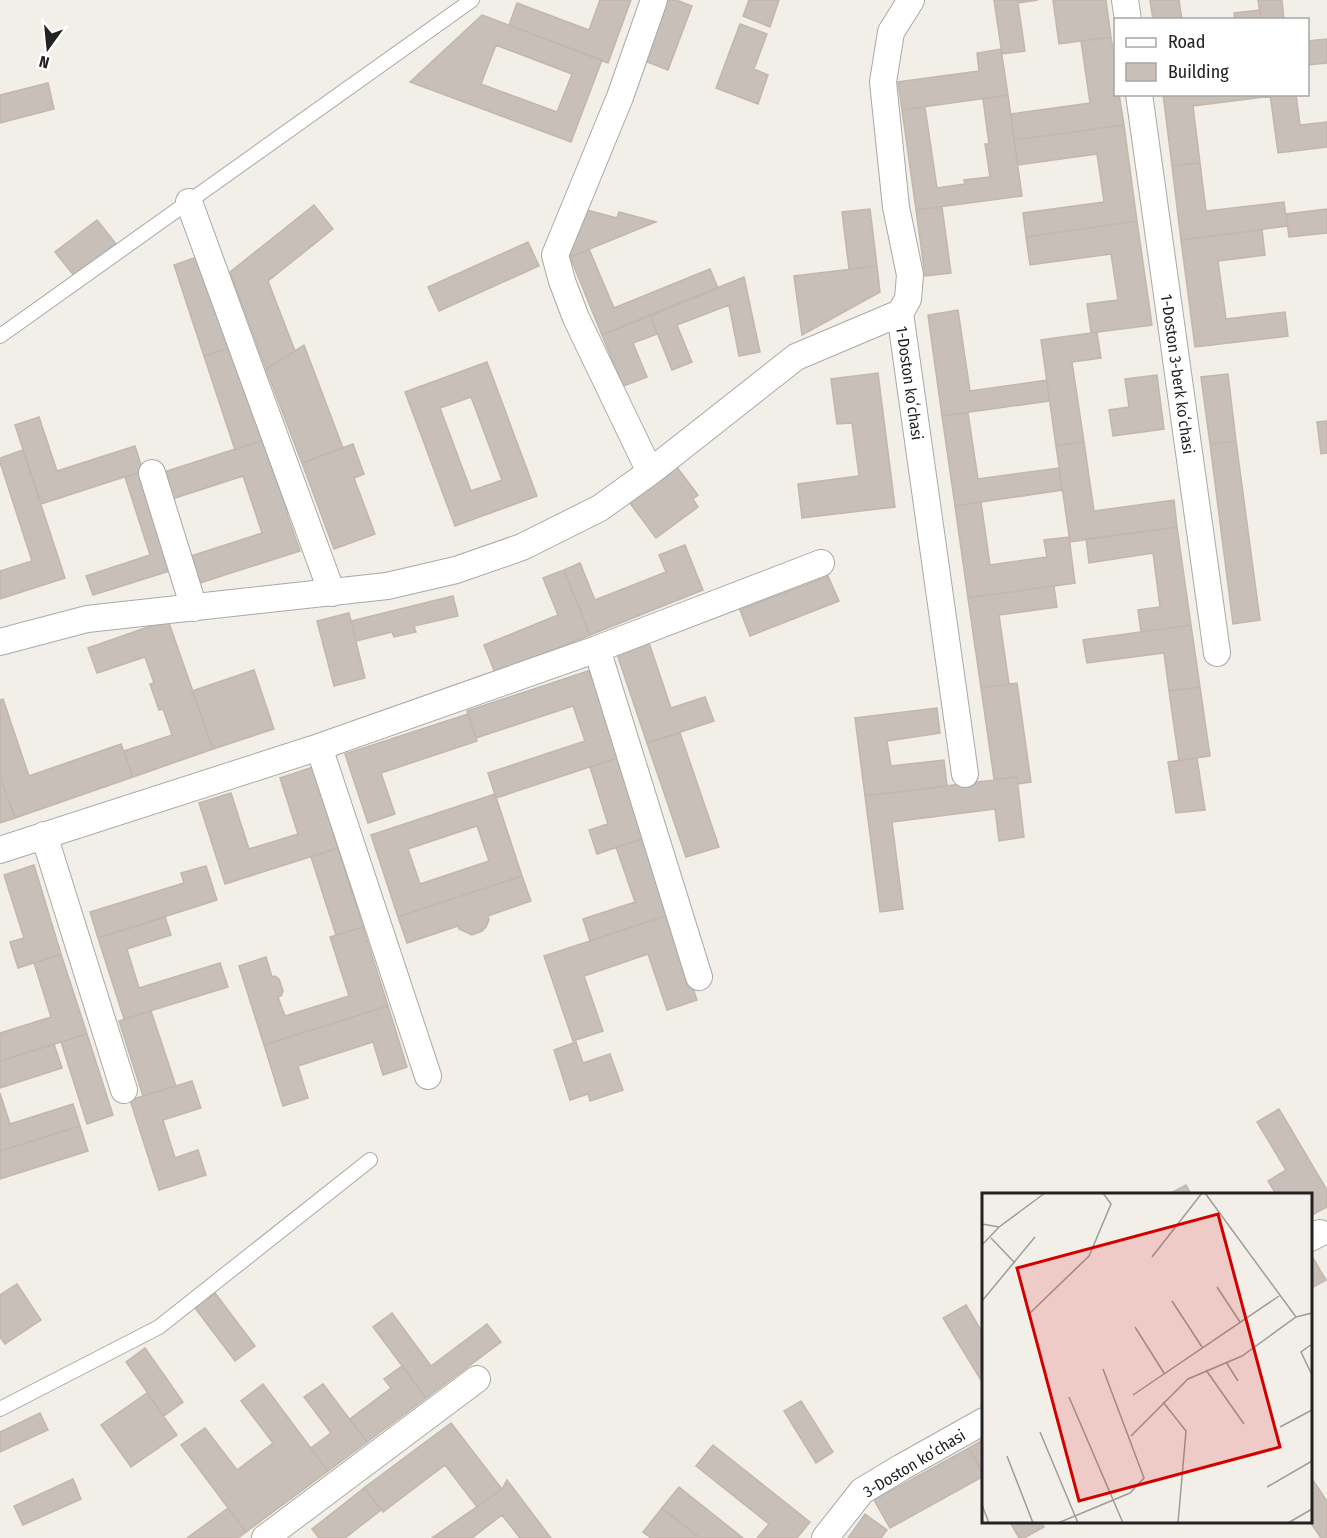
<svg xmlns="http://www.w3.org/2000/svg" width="1327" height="1538" viewBox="0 0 1327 1538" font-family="'Fira Sans Condensed',sans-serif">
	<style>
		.building { fill: #c7bfb8; stroke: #c4b6ab; stroke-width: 1.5; fill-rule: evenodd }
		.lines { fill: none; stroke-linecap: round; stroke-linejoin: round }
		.service-casing { stroke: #a9a9a9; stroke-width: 16 }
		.minor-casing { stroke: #a9a9a9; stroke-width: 28 }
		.service { stroke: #fff; stroke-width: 14 }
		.minor { stroke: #fff; stroke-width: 26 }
		.labels { text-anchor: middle; stroke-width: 6; stroke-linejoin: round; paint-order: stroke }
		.street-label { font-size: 16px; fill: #222; stroke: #fff }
		.inset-road { fill: none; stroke: #9f9d99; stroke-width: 1.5 }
		.view { fill: #d40000; fill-opacity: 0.15; stroke: #d40000; stroke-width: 3 }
		.inset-edge { fill: none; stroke: #222; stroke-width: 3 }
	</style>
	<rect width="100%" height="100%" fill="#f2efe9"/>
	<path class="building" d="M600,0H631L608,63L509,25L517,3L589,30Z
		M668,0H676L692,6L668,70L645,61Z
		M749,0H779L770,27L743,16Z
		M994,0H1038L1018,3L1025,51L1002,54Z
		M1053,0H1106L1111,37L1059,44Z
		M1150,0H1179L1182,20H1153Z
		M1258,0H1282L1284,20H1261Z
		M1260,10L1261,20H1235L1234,13Z
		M482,15L602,60L571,142L410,82ZM496,45L572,74L557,112L481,84Z
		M740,24L767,34L754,69L768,75L758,104L716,88Z
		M1111,37L1116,67V94H1119L1124,125L1014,140L1011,114L1090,103L1081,41Z
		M1327,39V63L1308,65V41Z
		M1001,49L1008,95L902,110L898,82L979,71L977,53Z
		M48,83L54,109L0,123V95Z
		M1163,94H1270L1271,96L1193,106L1200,163L1172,166Z
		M1270,94H1296L1300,125L1327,122V147L1278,153Z
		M1008,95L1022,196L916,210L902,110L925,107L937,188L965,184L964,180L990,177L985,144H989L983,99Z
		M1124,125L1137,221L1026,237L1023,213L1104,202L1097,154L1018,165L1014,140Z
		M1200,163L1206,211L1284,202L1287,226L1181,240L1172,166Z
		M314,205L333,229L268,281L295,351L266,369L230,272Z
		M942,207L951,273L925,276L916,210Z
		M583,209L617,218L619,212L656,222L570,257Z
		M870,209L877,266L849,269L842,212Z
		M1327,209V233L1289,237L1286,214Z
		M97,220L117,245L75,277L55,252Z
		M1137,221L1152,325L1091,333L1087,304L1118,300L1111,254L1030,265L1026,237Z
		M1262,230L1265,255L1218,261L1226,319L1285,312L1288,336L1195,347L1181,240Z
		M528,242L539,266L439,311L428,287Z
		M589,249L614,308L710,269L718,288L602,335L570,257Z
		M203,255L233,347L204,356L174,265Z
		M877,266L880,292L802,335L794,276Z
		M744,277L760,352L739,356L729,305L677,325L692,362L672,370L650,315Z
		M958,310L970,391L1047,380L1049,401L942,416L928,315Z
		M650,315L657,334L633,343L647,377L623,386L602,335Z
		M1091,333H1097L1101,358L1072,362L1084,442L1056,446L1041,340Z
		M304,345L343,448L302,463L266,369Z
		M233,347L263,440L235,450L204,356Z
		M487,362L537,496L455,526L405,392ZM471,397L502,480L471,491L440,408Z
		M878,373L895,507L802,518L798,484L859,476L852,423L837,424L831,379Z
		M1228,374L1236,441L1210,444L1201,377Z
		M1157,375L1164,429L1113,436L1109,410L1129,407L1125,379Z
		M968,413L978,479L1059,468L1062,490L955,506L942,416Z
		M39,417L57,471L135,446L143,471L41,504L15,425Z
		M1327,421V453L1321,454L1317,422Z
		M263,440L275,477L281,475L294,512L287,514L300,551L200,583L191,556L262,533L243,476L172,499L164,472Z
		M1236,441L1260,620L1233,624L1210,444Z
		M1084,442L1094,511L1174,500L1177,527L1070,542L1056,446Z
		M353,444L364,474L354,478L375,534L334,549L302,463Z
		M23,450L65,578L0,599V571L32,561L0,462V458Z
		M676,466L698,495L693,499L698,507L656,538L629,502Z
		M143,471L176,569L93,595L86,576L150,555L125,477Z
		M981,502L990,565L1047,557L1044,540L1069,537L1075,583L968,598L955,506Z
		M1177,527L1191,625L1141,632L1138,610L1160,607L1153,553L1089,563L1086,539Z
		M685,545L703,590L590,635L564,570L580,563L595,600L666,572L659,555Z
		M564,570L590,635L495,673L484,645L558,615L543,578Z
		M828,576L839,601L750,636L740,610Z
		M1054,586L1057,607L999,615L1009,684L981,688L968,598Z
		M453,596L458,616L414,626L416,632L394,637L392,632L356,641L351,621Z
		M349,613L365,678L334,686L317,621Z
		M168,620L213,749L133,777L124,751L172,735L163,709L159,710L150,684L154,683L145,657L97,673L88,648Z
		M1191,625L1200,687L1169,691L1164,653L1087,663L1083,640Z
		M648,640L671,708L705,697L714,721L647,743L616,651Z
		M254,670L274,729L213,749L192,691Z
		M591,670L620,757L496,798L488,773L585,741L573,706L476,738L467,711Z
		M1017,683L1031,782L1018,784L1017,777L994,779L981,688Z
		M1200,687L1210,756L1179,761L1169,691Z
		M3,699L29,776L121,744L133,777L15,818L0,776V700Z
		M937,708L940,733L887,741L891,766L944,760L947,786L865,796L855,718Z
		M468,714L477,741L381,773L395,814L368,823L345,754Z
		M680,733L719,847L686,857L647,743Z
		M620,757L647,837L597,854L589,830L608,824L590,767Z
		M1197,758L1205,810L1176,813L1168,762Z
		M313,767L338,848L225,884L199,803L231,793L249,849L298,834L280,778Z
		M0,776L15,818L0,823Z
		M1017,777L1024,837L999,841L995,809L892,822L903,909L880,912L865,796Z
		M495,794L522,876L398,917L371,835ZM477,826L489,861L420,884L408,849Z
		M643,839L669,915L590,941L583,919L635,902L616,847Z
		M338,848L363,927L336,935L311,857Z
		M34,865L61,954L18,968L10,942L24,938L4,875Z
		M206,866L217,900L98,938L90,912L184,883L181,873Z
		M522,876L531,901L488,916L489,920L486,927L482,931L472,935L459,929L458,926L407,943L398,917Z
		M669,915L697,1000L667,1010L648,954L584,976L603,1031L573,1041L544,956Z
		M165,917L171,935L127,949L139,988L220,963L228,987L124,1019L98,938Z
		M363,927L388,1006L264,1045L239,966L266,957L272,977L275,976L279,979L283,991L281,996L278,997L285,1016L349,996L330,937Z
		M61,954L87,1034L0,1061V1033L51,1017L34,963Z
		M388,1006L407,1067L383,1075L373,1042L298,1066L308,1098L283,1106L264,1045Z
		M151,1011L176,1086L143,1096L119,1021Z
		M87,1034L113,1115L87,1124L61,1042Z
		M576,1042L583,1063L610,1054L623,1090L590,1101L588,1094L570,1100L554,1050Z
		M54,1044L62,1068L0,1088V1061Z
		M192,1081L201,1108L163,1120L175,1158L198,1150L206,1175L159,1190L130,1100Z
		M0,1093L10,1124L73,1104L80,1126L0,1151Z
		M1279,1109L1327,1190V1207L1310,1216V1194H1276L1268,1181L1286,1170L1257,1122Z
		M80,1126L88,1151L0,1179V1151Z
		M1186,1185L1191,1194H1169Z
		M1310,1253L1326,1280L1310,1289Z
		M17,1284L41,1320L5,1344L0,1337V1295Z
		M215,1293L255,1346L235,1361L195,1308Z
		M966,1305L984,1335V1385L943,1318Z
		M392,1313L431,1366L487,1324L501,1342L426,1398L373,1327Z
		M145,1348L183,1402L164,1416L126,1362Z
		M402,1366L426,1398L367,1442L350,1419L391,1388L384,1379Z
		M263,1384L328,1471L246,1532L181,1445L205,1428L237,1470L273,1443L241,1401Z
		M323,1384L367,1442L328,1471L311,1448L331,1433L304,1397Z
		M147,1393L177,1435L131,1467L101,1425Z
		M801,1401L833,1452L816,1463L784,1411Z
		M40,1413L48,1430L0,1452V1432Z
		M451,1423L502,1489L477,1507L445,1465L383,1512L364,1488Z
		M984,1439V1474L969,1448Z
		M713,1445L810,1522L797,1538H757L769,1524L696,1466Z
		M969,1448L984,1476L890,1528L874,1500Z
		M1310,1476L1327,1501V1538H1321L1310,1522Z
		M73,1479L81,1499L23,1525L14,1506Z
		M507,1480L551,1538H520L502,1515L472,1538H432L502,1489Z
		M679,1487L743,1538H700L662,1508Z
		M364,1488L381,1510L345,1538H319L312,1529Z
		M228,1508L246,1532L238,1538H187Z
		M662,1508L700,1538H651L643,1532Z
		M865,1514L887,1530L881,1538H848Z
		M1010,1522H1041L1044,1527L1024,1538H1019Z"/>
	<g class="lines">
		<defs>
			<path id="service" d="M0,336L472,0
				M0,1409L159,1327L370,1160"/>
			<path id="minor" d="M911,0L891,32L883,82L896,207L910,275L908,299L900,313L965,774
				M1125,0L1128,20
				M1139,94L1217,653
				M189,202L332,593
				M650,472L576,318L562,281L555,255L620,97L654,0
				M152,473L194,608
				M0,642L87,619L387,586L456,570L522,547L600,508L650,472L796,357L900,313
				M597,649L699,977
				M319,747L428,1076
				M44,835L124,1090
				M0,850L319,747L597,649L821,563
				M1310,1238L1320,1233
				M265,1538L477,1379
				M825,1538L862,1491L902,1467L984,1421"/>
		</defs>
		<use href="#service" class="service-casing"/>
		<use href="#minor" class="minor-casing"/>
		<use href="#service" class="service"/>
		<use href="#minor" class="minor"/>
	</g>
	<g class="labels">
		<g class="street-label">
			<text transform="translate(1178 374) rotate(82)" y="6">1-Doston 3-berk koʻchasi</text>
			<text transform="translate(910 383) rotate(82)" y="6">1-Doston koʻchasi</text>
			<text transform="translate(914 1463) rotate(-31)" y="6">3-Doston koʻchasi</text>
		</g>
	</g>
	<g transform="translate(982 1193)">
		<rect width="330" height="330" fill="#f2efe9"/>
		<path class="inset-road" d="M223,0L314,124M0,31L17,34L63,0M9,45L33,70M0,52L17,34M170,64L220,0M235,94L258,129M0,108L53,44M190,108L220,154M48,120L107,63L129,11L121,0M153,134L182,180M330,151L319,159L330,182M244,169L256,188M224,177L262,231M151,202L297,103M87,204L141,330M181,209L204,238L196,330M298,234L330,217M58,239L96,330M149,243L206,186L260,163L314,124L330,120M25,263L51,330M285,294L330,268M0,312L7,330M76,330L148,300L162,285L121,176M306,330L330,316"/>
		<path class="view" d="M236,21L298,254L97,308L35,75Z"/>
		<rect width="330" height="330" class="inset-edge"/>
	</g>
	<rect x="1114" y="18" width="195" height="78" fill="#ffffff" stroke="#a7a7a7" stroke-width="1.5"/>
	<rect x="1126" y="38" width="30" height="9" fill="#ffffff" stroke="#a7a7a7" stroke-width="1.5"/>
	<text x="1168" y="48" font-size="18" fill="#222222">Road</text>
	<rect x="1126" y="63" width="30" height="18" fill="#c7bfb8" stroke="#a7a7a7" stroke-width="1.5"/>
	<text x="1168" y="78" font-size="18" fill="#222222">Building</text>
	<g transform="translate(48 48) rotate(195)" stroke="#ffffff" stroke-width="4.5" paint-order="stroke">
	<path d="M0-4.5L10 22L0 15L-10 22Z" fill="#222222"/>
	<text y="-9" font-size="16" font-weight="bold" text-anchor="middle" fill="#222222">N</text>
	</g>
</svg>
